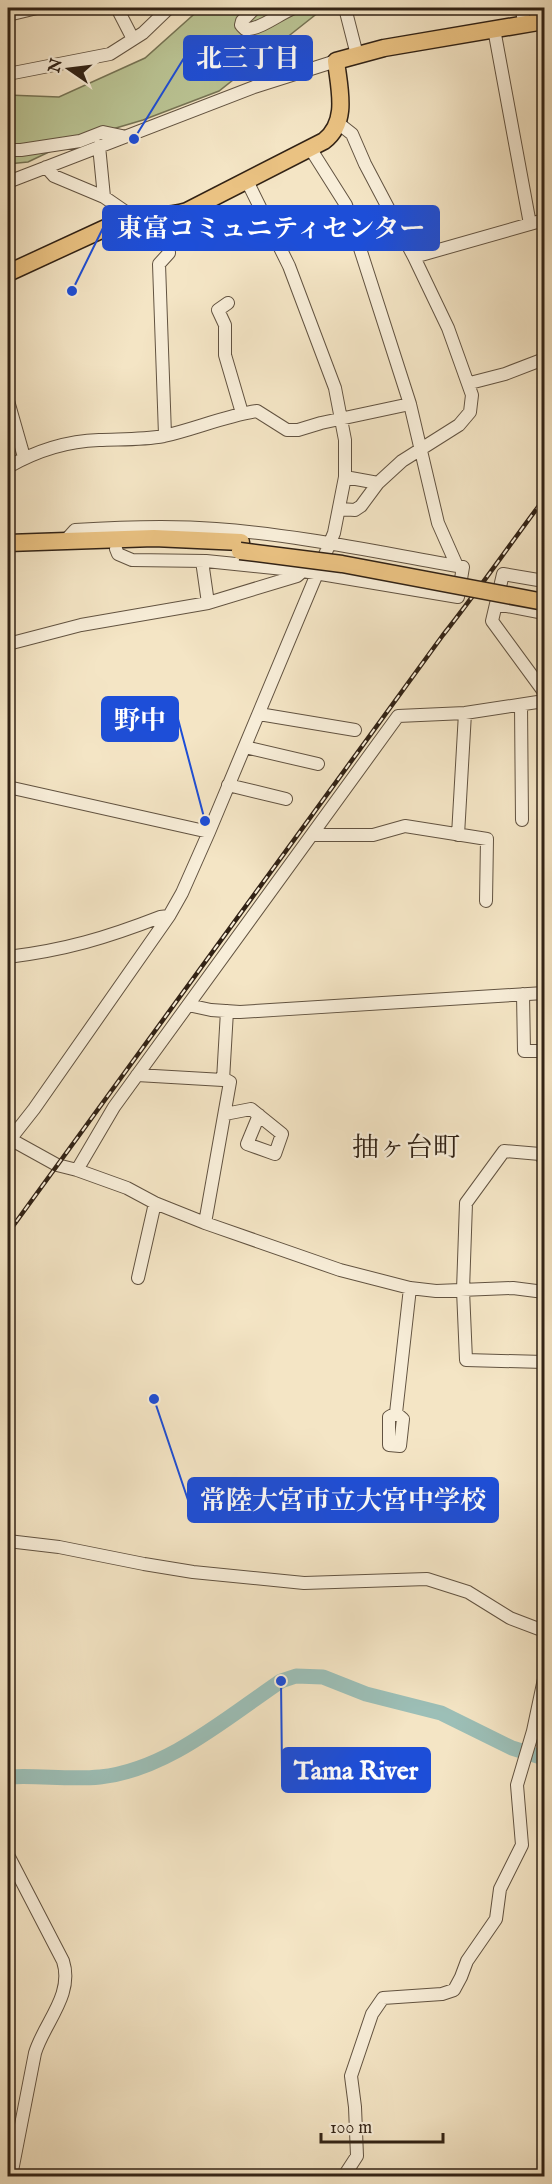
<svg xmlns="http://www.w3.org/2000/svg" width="552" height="2184" viewBox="0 0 552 2184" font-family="'IM FELL English','Noto Serif JP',serif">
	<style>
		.green { fill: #bbc595; stroke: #767455; stroke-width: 1.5 }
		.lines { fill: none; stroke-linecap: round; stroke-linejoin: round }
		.river { stroke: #9cbfb7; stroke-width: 15 }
		.minor-casing { stroke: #625341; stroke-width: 14 }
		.highway-casing { stroke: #312215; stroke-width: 19 }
		.minor { stroke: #f8eed9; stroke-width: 12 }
		.highway { stroke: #eac282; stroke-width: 16 }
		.rail-casing { stroke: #312215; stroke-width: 4.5 }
		.rail { stroke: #f8eed9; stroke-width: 2; stroke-dasharray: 7; stroke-linecap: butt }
		.highway-bridge-casing { stroke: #312215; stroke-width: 19; stroke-linecap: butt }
		.highway-bridge { stroke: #eac282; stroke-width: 16 }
		.labels { text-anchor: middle; stroke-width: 4.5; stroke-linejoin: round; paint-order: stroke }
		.quarter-label { font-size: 27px; fill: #312215; stroke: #f8eed9 }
		.leader { fill: none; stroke: #1d4ed8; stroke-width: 2 }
		.callout-dot { fill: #1d4ed8; stroke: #f8eed9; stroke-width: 2 }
		.callout { fill: #1d4ed8; stroke: #1d4ed8; stroke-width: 2 }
		.callout-label { font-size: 26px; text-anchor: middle; font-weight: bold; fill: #fff }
	</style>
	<rect width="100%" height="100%" fill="#f4e5c5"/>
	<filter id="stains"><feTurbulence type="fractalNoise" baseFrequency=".00333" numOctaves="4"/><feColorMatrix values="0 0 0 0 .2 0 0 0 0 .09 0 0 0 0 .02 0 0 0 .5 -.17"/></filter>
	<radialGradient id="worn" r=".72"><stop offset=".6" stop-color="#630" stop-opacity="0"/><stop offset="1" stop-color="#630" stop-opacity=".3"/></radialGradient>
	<path class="green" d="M201,8H324L219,91L143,120L72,141L28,162L8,164V95L59,97L145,58Z"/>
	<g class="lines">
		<path class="river" d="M8,1777C38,1775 69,1780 100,1777C167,1770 226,1718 281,1681L296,1676L323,1677L366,1694L441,1713L512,1748L544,1758"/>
		<defs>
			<path id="minor" d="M117,8L133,39
				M255,8L242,21L241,25C245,29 244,30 249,29C262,28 281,13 294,8
				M345,8L357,55
				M521,8L525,24
				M8,15L37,8
				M494,29L530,224
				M8,74L110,54L143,33L169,8
				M338,123L352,134L365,164L414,257L448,328L472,395L470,412L459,425L402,461L378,483L361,506L355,510L340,509
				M99,146L104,197
				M310,148L346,205L410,404
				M8,150H21L80,141L103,132L122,136
				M46,167L54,176L104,197L133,217
				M8,182L254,87L336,61
				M414,257L544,220
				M228,303L218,310L225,325V355L242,413
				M470,383L505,374L544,359
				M8,401L24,457
				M165,435L159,264L169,253L165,217
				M8,467C36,451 67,441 99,440C121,439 142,440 164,436C195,429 225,416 257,411L287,430H298L321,423L410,404L438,523L457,566
				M345,477L378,483
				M116,549L118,554L132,560L206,561L303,571
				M202,561L208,603
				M544,581L503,574L492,621L544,692
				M496,604L544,613
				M8,644L81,625L208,603L297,576L303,571L458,597L463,567C381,553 299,535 216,529C169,525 122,527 75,530L65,541
				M521,705L522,820
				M259,714L355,730
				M245,747L318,764
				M228,785L286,799
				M8,787L209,832
				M313,835H373L405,826L487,839L486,901
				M458,835L465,713
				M8,957C65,950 106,938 160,917L169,916
				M523,994L524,1051H544
				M188,1005L211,1010L240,1012L544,993
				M137,1075L223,1080L227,1011
				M225,1114L251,1109L282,1134L275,1154L247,1144L259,1115
				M10,1139L57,1165L77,1170L127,1188L155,1203L205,1223L340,1270L410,1288L436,1291L513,1288L544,1292
				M8,1142L34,1109L169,916L182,893L209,832L334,533L345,477V440L335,388L289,266L247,181
				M544,1160L540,1154L504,1151L466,1203L463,1290L466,1360L544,1362
				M77,1170L114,1107L398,716L465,713L544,701
				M205,1223L230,1082L223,1078
				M138,1278L155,1203
				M396,1413L403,1419L400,1446L389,1445V1417L396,1413L410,1288
				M8,1541L59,1547L144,1564L193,1572L304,1583L427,1579L468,1592L510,1618L544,1631
				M8,1855L63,1961C74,1995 44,2023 35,2053L11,2176
				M344,2176L357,2156L355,2107L351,2076L372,2014L383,1998L442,1994L454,1990L461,1977L467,1961L496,1919L500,1889L522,1845L517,1785L533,1731L544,1679"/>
			<path id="highway" d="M8,273L123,220C144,214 165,218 187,211L324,141C349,122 339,88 336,61L384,48L544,21
				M8,543L154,538L241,542"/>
		</defs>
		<use href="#minor" class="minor-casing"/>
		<use href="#highway" class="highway-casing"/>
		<use href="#minor" class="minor"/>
		<use href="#highway" class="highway"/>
		<defs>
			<path id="rail" d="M8,1233L443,635C478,591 510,544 544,499"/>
		</defs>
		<use href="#rail" class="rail-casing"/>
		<use href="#rail" class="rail"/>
		<defs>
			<path id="highway-bridge" d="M240,551L342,564L544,602"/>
		</defs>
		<use href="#highway-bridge" class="highway-bridge-casing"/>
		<use href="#highway-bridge" class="highway-bridge"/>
	</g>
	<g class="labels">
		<g class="quarter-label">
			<text x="406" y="1156">抽ヶ台町</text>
		</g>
	</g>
	<path class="leader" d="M134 139L184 58M72 291L103 228M205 821L178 719M154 1399L188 1500M281 1681L282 1770"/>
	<g class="callout-dot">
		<circle cx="134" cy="139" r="6"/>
		<circle cx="72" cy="291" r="6"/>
		<circle cx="205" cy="821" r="6"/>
		<circle cx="154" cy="1399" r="6"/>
		<circle cx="281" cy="1681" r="6"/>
	</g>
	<g class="callout">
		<rect x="184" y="36" width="128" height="44" rx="6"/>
		<rect x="103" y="206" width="336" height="44" rx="6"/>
		<rect x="102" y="697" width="76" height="44" rx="6"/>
		<rect x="188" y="1478" width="310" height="44" rx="6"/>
		<rect x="282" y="1748" width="148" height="44" rx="6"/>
	</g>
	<g class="callout-label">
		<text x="248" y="67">北三丁目</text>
		<text x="271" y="237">東富コミュニティセンター</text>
		<text x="140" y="729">野中</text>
		<text x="343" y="1509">常陸大宮市立大宮中学校</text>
		<text x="356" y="1779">Tama River</text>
	</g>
	<rect width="552" height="2184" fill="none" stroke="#f4e5c5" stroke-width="30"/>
	<rect x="9" y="9" width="534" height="2166" fill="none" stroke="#312215" stroke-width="3"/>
	<rect x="15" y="15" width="522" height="2154" fill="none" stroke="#312215" stroke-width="1.5"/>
	<g transform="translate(69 69) rotate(284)" stroke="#f8eed9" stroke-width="4.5" paint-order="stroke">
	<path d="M0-4.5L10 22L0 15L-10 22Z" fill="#312215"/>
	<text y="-9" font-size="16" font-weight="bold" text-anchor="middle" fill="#312215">N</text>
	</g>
	<path d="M321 2133v9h122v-9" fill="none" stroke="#312215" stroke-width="3"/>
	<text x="330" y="2133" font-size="18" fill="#312215" stroke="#f8eed9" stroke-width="4.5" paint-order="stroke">100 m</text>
	<rect width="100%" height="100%" filter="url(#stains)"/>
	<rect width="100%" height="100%" fill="url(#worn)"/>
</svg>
